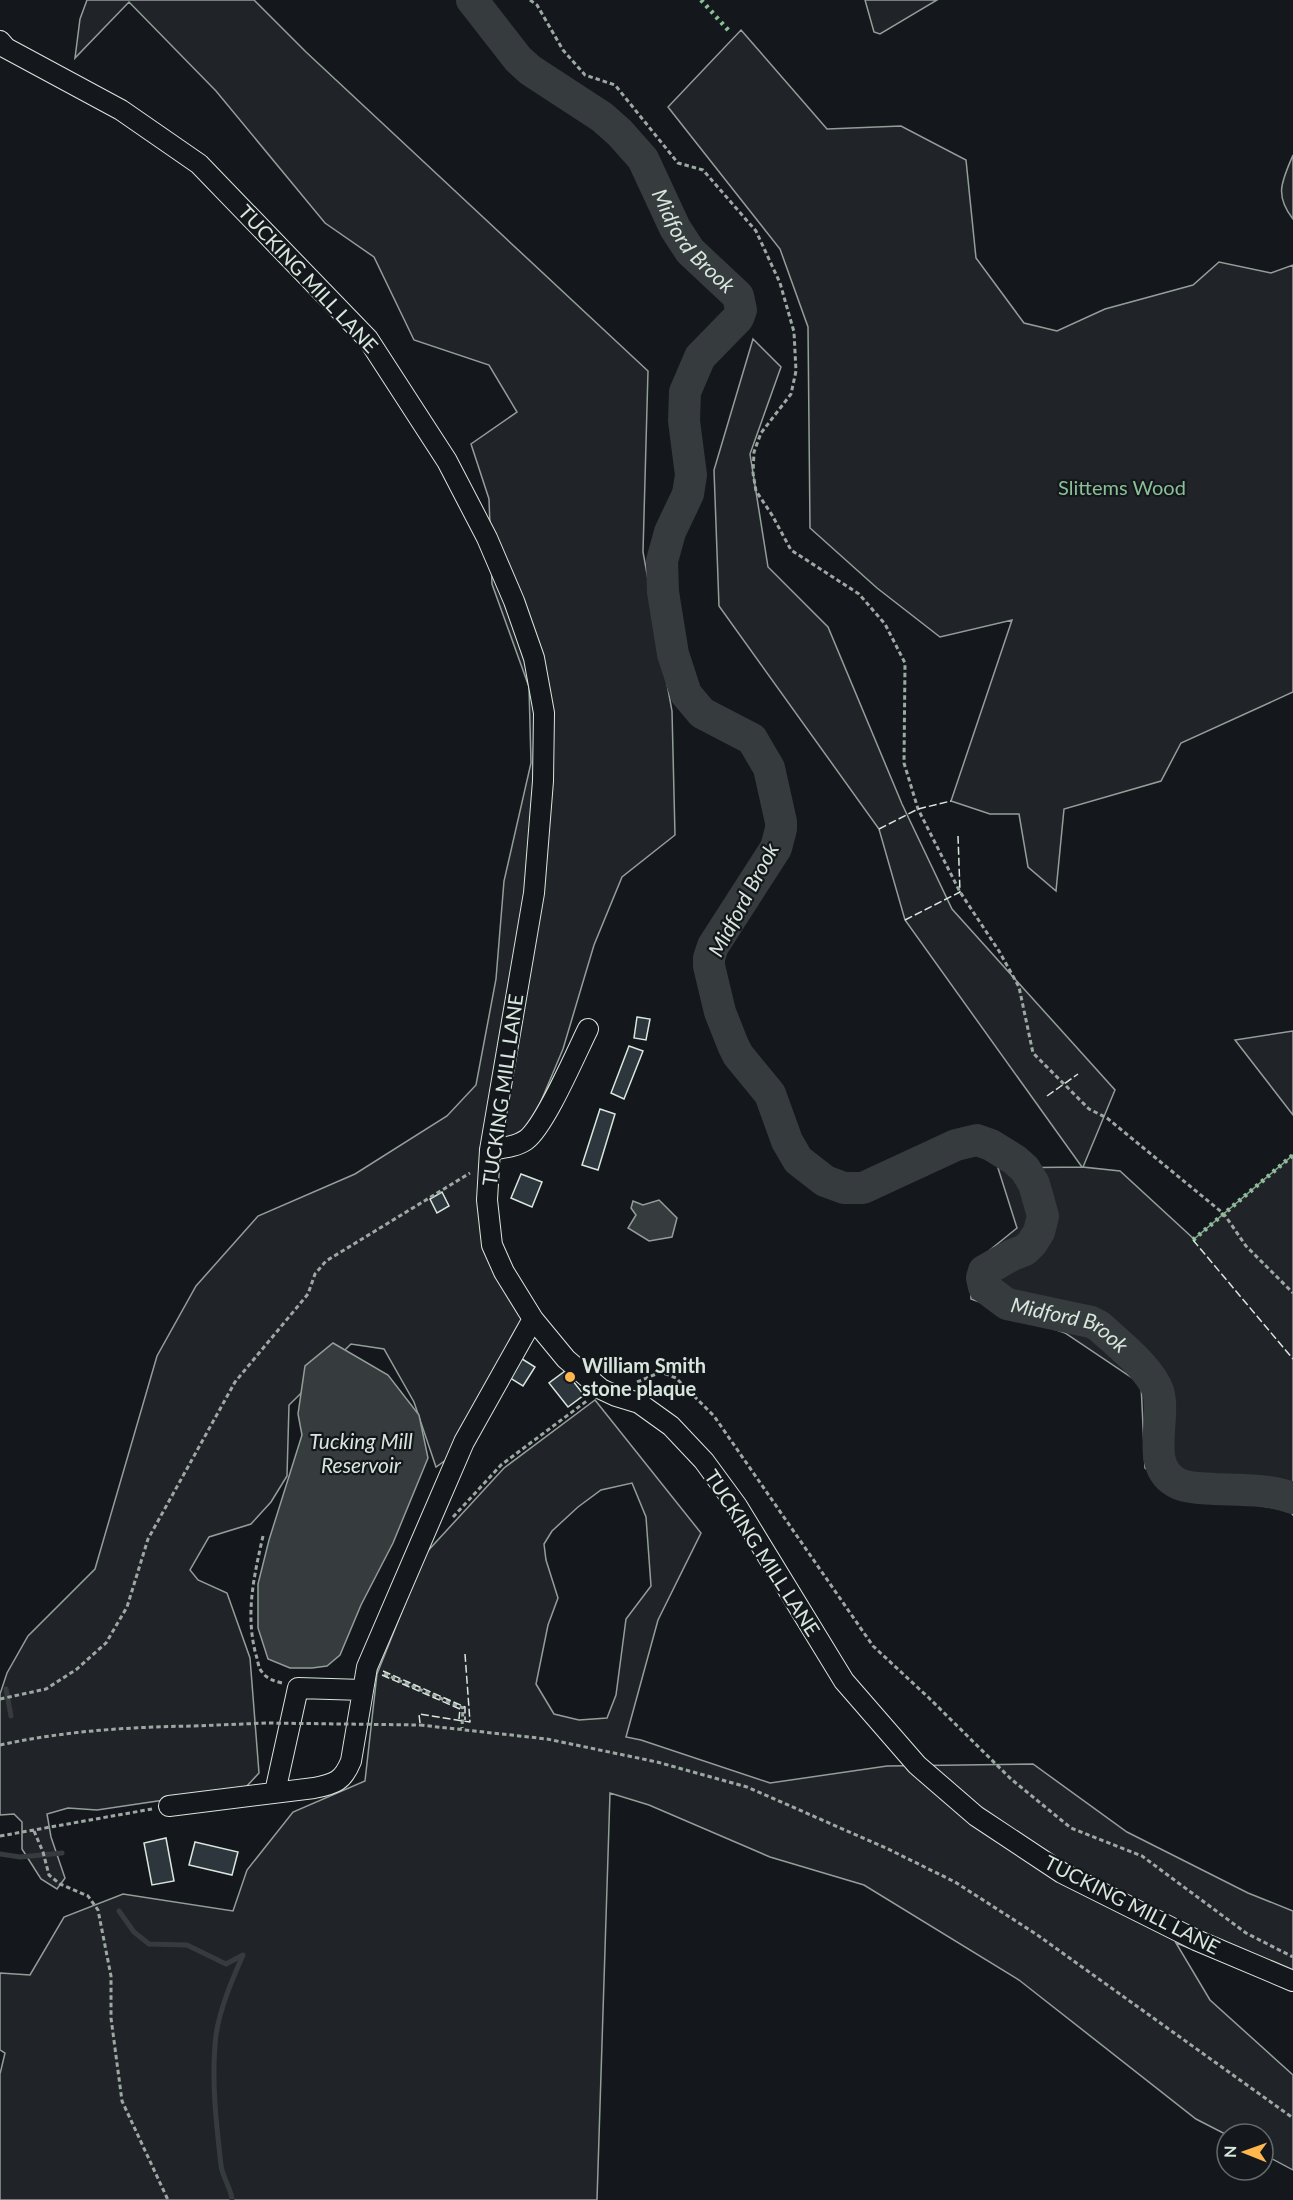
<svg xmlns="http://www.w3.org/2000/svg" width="1293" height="2200" viewBox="0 0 1293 2200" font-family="Lato,sans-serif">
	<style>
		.green { fill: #202428; stroke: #939e99; stroke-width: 1.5; fill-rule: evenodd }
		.water { fill: #363b3e; stroke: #939e99; stroke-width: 1.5 }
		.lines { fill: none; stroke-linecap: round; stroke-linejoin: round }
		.stream { stroke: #363b3e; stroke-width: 5 }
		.river { stroke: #363b3e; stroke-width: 32 }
		.building { fill: #2c363c; stroke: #d8e6dc; stroke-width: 1.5 }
		.minor-casing { stroke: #d8e6dc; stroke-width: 22 }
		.path { stroke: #9da8a2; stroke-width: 3; stroke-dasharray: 4.5 3; stroke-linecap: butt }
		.minor { stroke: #14181c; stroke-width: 20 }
		.path-bridge { stroke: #9da8a2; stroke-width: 3; stroke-dasharray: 4.5 3; stroke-linecap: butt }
		.hedge { stroke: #8ac095; stroke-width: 4.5; stroke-dasharray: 3 4.5; stroke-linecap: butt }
		.fence { stroke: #d8e6dc; stroke-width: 1.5; stroke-dasharray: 8 3; stroke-linecap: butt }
		.poi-dot { fill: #ffb74d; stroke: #14181c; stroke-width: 2 }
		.labels { text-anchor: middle; stroke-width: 4.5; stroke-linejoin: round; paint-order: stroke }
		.street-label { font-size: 20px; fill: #d8e6dc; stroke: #14181c }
		.park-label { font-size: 20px; fill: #8ac095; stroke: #14181c }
		.poi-label { font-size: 20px; font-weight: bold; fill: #d8e6dc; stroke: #14181c; text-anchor: start }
		.water-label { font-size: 21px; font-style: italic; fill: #d8e6dc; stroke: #14181c }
	</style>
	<rect width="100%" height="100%" fill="#14181c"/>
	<path class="green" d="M87,0H254L306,52L648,371L643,552L672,711L675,835L622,877L594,945L563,1049L531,1125L508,1138L482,1179L522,1315L519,1334L450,1457L436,1467L414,1402L384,1349L351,1344L289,1405L287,1476L271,1502L251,1524L209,1537L190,1570L198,1580L227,1593L250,1658L259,1773L245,1788L97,1810L68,1808L47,1814L51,1837L65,1878L57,1889L41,1879L22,1849V1822L14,1814L0,1815V1694L7,1673L28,1636L95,1569L157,1356L196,1286L258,1216L355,1174L447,1116L476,1085L496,979L504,881L531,763L529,687L492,584L489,499L471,444L517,412L489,365L414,340L374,257L325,223L216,91L129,2L75,58L80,19Z
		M865,0H937L880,34L874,32Z
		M741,30L827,129L901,126L966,160L976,258L1024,323L1057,331L1105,309L1193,285L1219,262L1271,273L1293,265V692L1181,743L1161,781L1064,809L1056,891L1028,867L1019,814H990L951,801L1012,620L940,637L877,588L810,528L808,327L780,249L668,107Z
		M1293,155V219C1274,195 1282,181 1293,155Z
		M753,339L781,367L750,454L768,567L828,627L902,804L952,909L1115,1090L1083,1167L1120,1171L1194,1239L1293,1155V1515L1289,1510L1186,1495L1145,1468L1141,1384L1065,1333L971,1299L970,1266L1017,1228L998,1168L1082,1167L905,920L879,829L719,606L714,470Z
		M1293,1031V1115L1235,1040Z
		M595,1400L701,1533L658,1620L626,1737L641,1740L770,1783L887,1766L1033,1764L1127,1832L1248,1893L1293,1911V1989L1176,1943L1210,2000L1293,2075V2170L1263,2154V2134L1227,2135L1196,2119L1019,1980L864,1885L770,1857L649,1805L610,1793L597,2200H0V2074L5,2053L0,2050V1973L30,1975L64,1917L123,1894L233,1911L247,1870L293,1812L365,1781L377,1674L425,1554L504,1468ZM632,1483L646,1517L651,1586L626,1619L616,1695L607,1718L579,1720L554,1714L536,1684L548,1625L558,1598L546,1560L544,1544L552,1531L578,1507L601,1490Z"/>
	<path class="water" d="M659,1200L677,1218L672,1237L649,1241L628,1228L636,1215L631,1208L633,1201L643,1205Z
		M333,1343L388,1375L419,1415L428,1458L393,1543L361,1605L340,1655L327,1666L312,1668H290L268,1659L258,1628V1584L269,1540L302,1435L298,1414L305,1366Z"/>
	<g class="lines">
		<path class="stream" d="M6,1689L11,1716
			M0,1854L20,1857L62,1853
			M119,1911L134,1932L149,1944L187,1945L226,1964L243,1955C232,1980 220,2008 216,2035C211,2077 216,2122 221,2165C222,2177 231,2187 232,2200"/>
		<path class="river" id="s1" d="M472,0L518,59L530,70L602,117L620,133L643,159L675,228L690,251L738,296L741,310L738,318L700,357L685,392L684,421L691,475L688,494L670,532L662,561L663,592L673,654L686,694L702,713L752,739L769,768L781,822V829L776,848L713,946L709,958V966L720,1012L733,1045L738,1055L770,1094L787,1141L798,1160L825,1181L844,1188H863L956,1145L977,1140L991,1145L1015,1160L1025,1169L1034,1184L1043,1216L1039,1232L1032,1243L1025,1250L1012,1255L984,1271L982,1278L984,1287L1007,1304L1091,1322L1099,1326C1117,1343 1150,1368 1158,1391C1167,1419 1143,1468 1179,1484C1191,1489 1203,1488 1215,1489C1241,1490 1269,1489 1293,1498"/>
	</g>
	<path class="building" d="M637,1017L650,1019L646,1040L634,1038Z
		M629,1046L643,1051L624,1099L611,1093Z
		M600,1109L615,1114L598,1170L582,1165Z
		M521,1174L542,1182L532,1207L511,1198Z
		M442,1192L449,1206L437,1213L430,1199Z
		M519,1357L535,1367L523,1386L507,1376Z
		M565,1371L584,1395L568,1407L549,1383Z
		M166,1838L174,1881L152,1885L144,1843Z
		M195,1842L238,1852L232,1875L189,1865Z"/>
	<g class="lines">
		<defs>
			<path id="minor" d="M0,41L6,48L121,110L199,164L368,339L447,461L487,538L514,601L534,658L544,713L543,781L534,893L490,1150L487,1200L492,1245L504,1272L533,1319L566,1359L601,1389L616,1396L639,1403L671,1426L704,1461L737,1506L844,1681L917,1765L976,1816L1062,1873L1196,1940L1293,1981
				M490,1150C502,1148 516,1147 526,1140C545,1126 576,1053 588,1029
				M275,1792L298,1688L363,1690
				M169,1806L314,1788C335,1784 343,1781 351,1761L367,1667L464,1442L533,1319"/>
		</defs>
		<use href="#minor" class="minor-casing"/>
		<path class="path" d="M530,0L537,5L563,50L585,75L615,85L678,163L703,170L756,231L780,283L794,332L796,371L791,394L761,433L754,452L753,473L756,491L772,515L791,550L859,594L885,624L905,663L904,763L918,809L960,892L999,951L1019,987L1033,1053L1089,1109L1107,1118L1224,1214L1246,1246L1293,1293
			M637,1382L661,1372L676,1378L714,1416L873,1646L929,1698L1011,1779L1071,1828L1142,1856L1246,1933L1293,1957
			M453,1517L501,1465L588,1400
			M263,1536C254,1576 245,1614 256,1655C258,1660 258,1668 262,1672C267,1679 274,1681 282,1683
			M384,1674L463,1708L462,1728
			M0,1699L46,1689L77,1669L106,1643L127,1607L148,1539L235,1382L308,1294L315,1274L326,1261L470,1173
			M420,1725L547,1739L657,1762L747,1787L886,1848L955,1882L1036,1934L1293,2118
			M0,1745C64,1731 128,1727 194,1726
			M34,1831L43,1852L49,1875L60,1884L88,1896L98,1910L111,1976V2018L122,2101L168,2200
			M0,1836L152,1809"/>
		<use href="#minor" class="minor"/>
		<path class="path-bridge" d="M194,1726L266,1723L420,1725"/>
		<path class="hedge" d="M701,0L729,31
			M1193,1240L1293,1155"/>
		<path class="fence" d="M879,829L918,809L951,801
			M905,920L960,892L958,836
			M1047,1096L1078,1074
			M1193,1240L1293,1359
			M383,1671L465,1707V1720
			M382,1675L460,1709L459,1719
			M420,1723L419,1714L470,1722L465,1654"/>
	</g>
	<circle class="poi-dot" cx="570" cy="1377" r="6"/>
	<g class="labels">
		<g class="street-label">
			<text transform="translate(308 279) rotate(47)" y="7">TUCKING MILL LANE</text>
			<text transform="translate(503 1090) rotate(-82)" y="7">TUCKING MILL LANE</text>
			<text transform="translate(762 1553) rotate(57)" y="7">TUCKING MILL LANE</text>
			<text transform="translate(1132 1905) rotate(27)" y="7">TUCKING MILL LANE</text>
		</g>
		<g class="park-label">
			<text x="1122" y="495">Slittems Wood</text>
		</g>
		<g class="poi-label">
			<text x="582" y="1373">William Smith<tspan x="582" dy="23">stone plaque</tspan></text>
		</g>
		<g class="water-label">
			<text dy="7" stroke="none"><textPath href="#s1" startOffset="333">Midford Brook</textPath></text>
			<text transform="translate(744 900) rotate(-62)" y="7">Midford Brook</text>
			<text dy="7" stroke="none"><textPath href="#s1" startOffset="1884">Midford Brook</textPath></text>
			<text x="361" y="1449">Tucking Mill<tspan x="361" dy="24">Reservoir</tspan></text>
		</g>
	</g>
	<g transform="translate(1245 2152) rotate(271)"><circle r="28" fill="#14181c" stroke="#626a69" stroke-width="1.5"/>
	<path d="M0-4.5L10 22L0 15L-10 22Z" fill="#ffb74d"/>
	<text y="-9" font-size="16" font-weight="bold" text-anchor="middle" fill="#d8e6dc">N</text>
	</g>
</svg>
